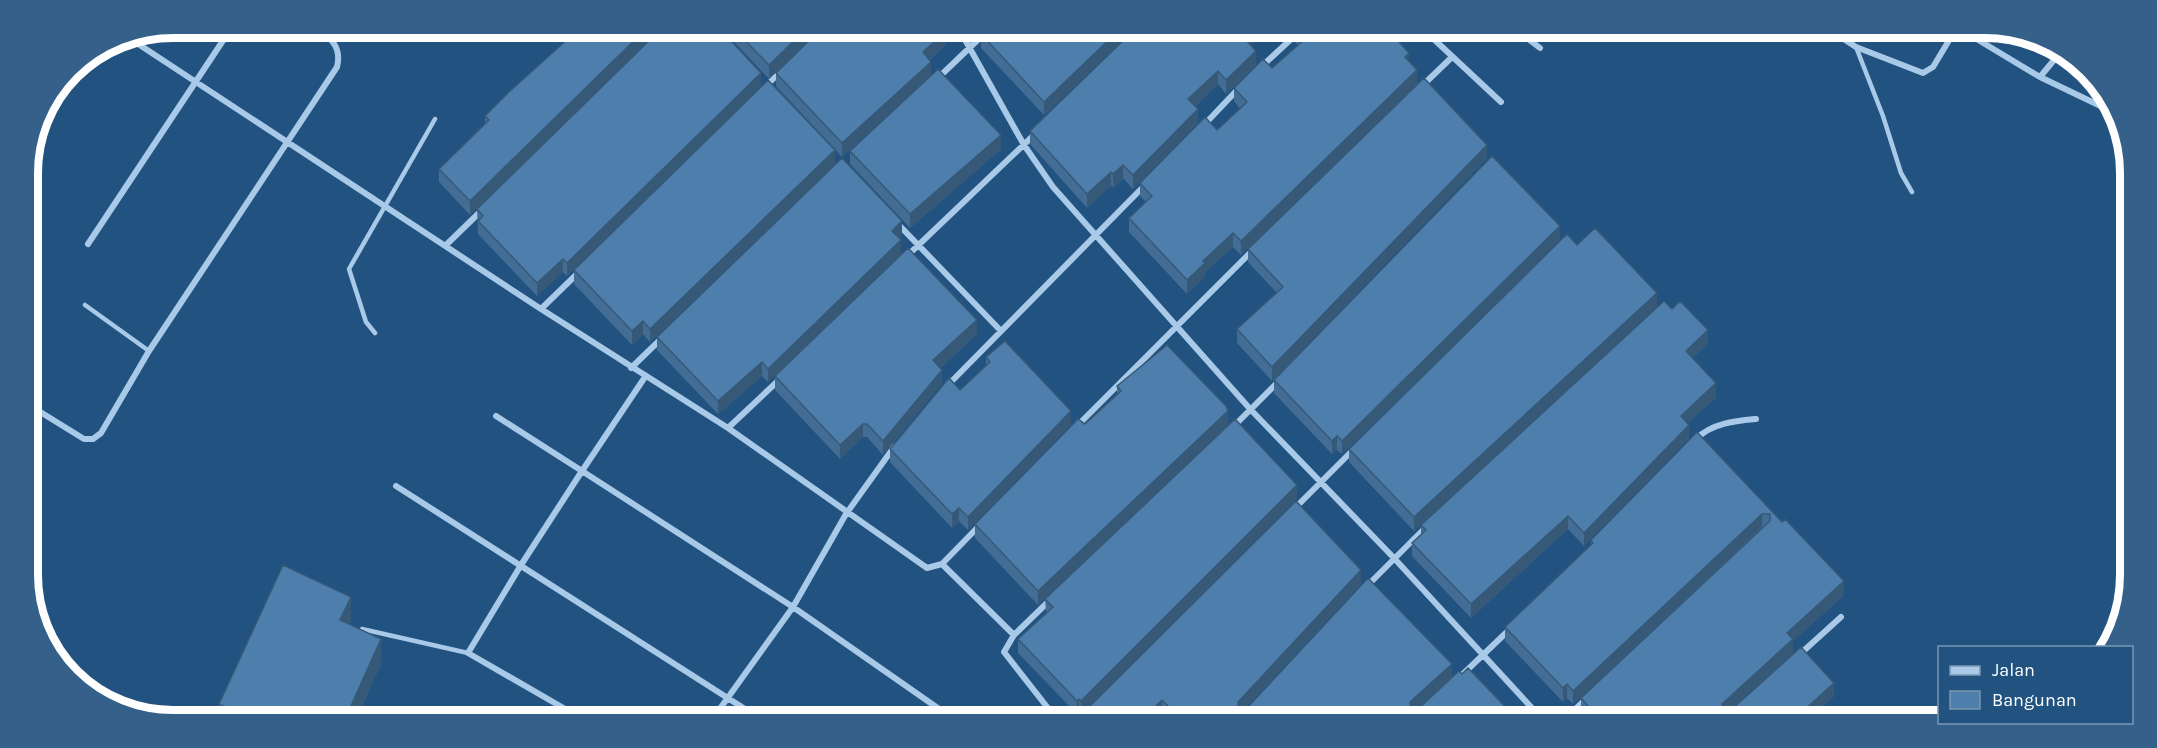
<svg xmlns="http://www.w3.org/2000/svg" width="2157" height="748" viewBox="0 0 2157 748" font-family="Karla,sans-serif">
	<style>
		.lines { fill: none; stroke-linecap: round; stroke-linejoin: round }
		.service { stroke: #a8c9e7; stroke-width: 4.5 }
		.minor { stroke: #a8c9e7; stroke-width: 6 }
		.wall { fill: #436d94 }
		.shaded-wall { fill: #375978 }
		.building { fill: #4e7fac; stroke: #375978; stroke-width: 1.5 }
		.rim { fill: none; stroke: #fff; stroke-width: 8 }
	</style>
	<rect width="100%" height="100%" fill="#225280"/>
	<g class="lines">
		<path class="service" d="M1856,47L1883,116L1901,173L1912,192
			M85,305L149,351
			M375,333L366,322L349,269L435,119
			M362,629L468,653"/>
		<path class="minor" d="M959,29L1024,145L1053,187L1251,410L1393,557L1543,720
			M1424,30L1501,102
			M1518,31L1540,48
			M1833,32L1856,47L1923,73L1933,67L1954,32
			M1965,32L2040,77L2111,111
			M126,36L541,309L728,428L927,568L942,564L1014,635
			M1262,66L1301,30
			M2040,77L2059,54
			M937,79L986,32
			M1422,86L1452,57
			M765,87L781,71
			M1203,126L1239,88
			M897,223L1001,331
			M88,244L232,27
			M445,246L481,211
			M906,257L1035,134
			M541,309L579,272
			M631,368L663,337
			M645,377L582,471L793,607L952,718
			M948,385L1145,185
			M29,405L84,439H93L101,433L149,351L337,67C342,47 331,38 316,27
			M496,416L582,471L521,565L468,653L579,717
			M1234,426L1280,380
			M1076,427L1254,249
			M728,428L780,379
			M1696,439C1712,423 1735,421 1756,419
			M396,486L759,718
			M1293,510L1354,449
			M942,564L979,526
			M1366,587L1426,527
			M1050,600L1014,635L1004,652L1051,712
			M1799,655L1841,617
			M1463,674L1510,629
			M714,717L793,607L846,514L894,447
			M1048,718L1051,712L1059,718
			M1564,720L1585,700"/>
	</g>
	<path class="wall" d="M578,28H661L470,215L439,182V169L485,124V116L578,30Z
		M721,28L820,29L769,79Z
		M1133,30L1044,115L981,48V34Z
		M1295,30H1388L1409,62L1417,84L1241,255L1233,247L1205,272V276L1187,294L1129,232V218L1146,202L1140,196V183L1217,130L1240,109L1234,101V88L1272,68L1298,45L1295,42Z
		M2021,32H2023L2039,42L2036,45Z
		M946,44L930,60L931,75L842,157L776,86V73Z
		M1251,45L1256,64L1226,94L1218,84L1195,106L1198,122L1133,189L1123,178L1113,188L1111,185L1087,208L1030,144V131Z
		M761,86L567,276L563,272L537,296L478,234L477,209Z
		M1001,149L910,228L850,164V151Z
		M1487,158L1272,381L1237,343V329L1277,293L1248,262V249Z
		M835,164L650,342L643,334L632,345L574,284V270Z
		M902,235L899,238L901,254L768,382L762,376L718,414L657,350V337Z
		M1560,240L1342,454L1337,450L1332,454L1274,393V380Z
		M1577,245L1657,307L1414,531L1349,462V449Z
		M977,334L940,368L942,383L883,455L867,437H863L840,459L775,390V376Z
		M1708,344L1692,358L1716,397L1688,423L1689,438L1584,546L1568,529L1471,618L1412,556V543L1421,535V525Z
		M986,357L1071,424L968,530L959,521L952,528L890,462V449L960,390L986,366Z
		M1117,386L1228,425L1038,605L975,538V524L1117,394Z
		M1697,432L1844,595L1793,641V653L1730,710L1834,696L1808,720H1588L1581,712V698L1763,527L1573,704L1567,698L1563,702L1505,641V627L1591,545V540Z
		M1297,498L1081,714L1079,712L1077,714L1018,653V639L1046,613L1045,599Z
		M1361,584L1244,709L1452,677L1417,709L1517,719H1167L1162,713L1157,719L1088,718V708Z
		M351,621L349,625L381,664L357,717L219,716V704Z"/>
	<path class="shaded-wall" d="M647,28H661L470,215V201Z
		M806,29H820L769,79V65Z
		M1119,30H1133L1044,115V102Z
		M1253,30H1267L1244,52V38Z
		M1288,30H1294L1288,35Z
		M946,31V44L923,66V52Z
		M1256,51V64L1226,94V80Z
		M1409,53V67L1405,57Z
		M931,62V75L842,157V143Z
		M1417,70V84L1241,255V241Z
		M1218,71V84L1188,112V99Z
		M761,73V86L567,276V263Z
		M1198,109V122L1133,189V175Z
		M1001,135V149L910,228V214Z
		M1487,145V158L1272,381V367Z
		M835,150V164L650,342V329Z
		M1123,165V178L1113,188V174Z
		M1111,172V185L1087,208V194Z
		M902,221V235L892,244V231Z
		M1560,226V240L1342,454V441Z
		M1233,233V247L1205,272V276L1187,294V280L1203,261Z
		M901,240V254L768,382V369Z
		M563,259V272L537,296V283Z
		M1657,293V307L1414,531V517Z
		M977,320V334L933,374V360Z
		M643,321V334L632,345V331Z
		M1708,330V344L1686,364V351Z
		M762,362V376L718,414V401Z
		M942,370V383L883,455V441Z
		M1716,383V397L1681,429V416Z
		M1071,411V424L968,530V517Z
		M1228,411V425L1038,605V591Z
		M863,424V437L840,459V445Z
		M1689,425V438L1584,546V533Z
		M1337,436V450L1332,454V441Z
		M1297,485V498L1081,714V701Z
		M959,508V521L952,528V514Z
		M1762,514V527L1573,704V691Z
		M1568,516V529L1471,618V604Z
		M1361,570V584L1238,715V702Z
		M1844,581V595L1793,641V653L1722,718V704L1787,633Z
		M351,597V621L340,645V620Z
		M381,639V664L357,717H346Z
		M1452,664V677L1410,715V702Z
		M1834,683V696L1808,720H1793Z
		M1567,684V698L1563,702V688Z
		M1079,699V712L1077,714V701Z
		M1162,700V713L1157,719H1142Z
		M1218,712V719H1211Z"/>
	<path class="building" d="M580,28H647L470,201L439,169L489,120L485,116L510,91Z
		M662,28H719L761,73L567,263L563,259L537,283L478,221L483,216L477,209Z
		M734,29H806L769,65Z
		M821,29H944L946,31L923,52L931,62L842,143L776,73Z
		M986,29L1119,30L1044,102L981,34Z
		M1134,30H1253L1244,38L1256,51L1226,80L1218,71L1188,99L1198,109L1133,175L1123,165L1113,174L1111,172L1087,194L1030,131Z
		M1297,30H1388L1409,53L1405,57L1417,70L1241,241L1233,233L1203,261L1205,263L1187,280L1129,218L1152,196L1140,183L1205,117L1217,130L1247,102L1234,88L1263,59L1272,68L1305,39Z
		M938,69L1001,135L910,214L850,151Z
		M1424,78L1487,145L1272,367L1237,329L1283,287L1248,249Z
		M768,80L835,150L650,329L643,321L632,331L574,270Z
		M1492,156L1560,226L1342,441L1337,436L1332,441L1274,380Z
		M842,158L902,221L892,231L901,240L768,369L762,362L718,401L657,337Z
		M1595,228L1657,293L1414,517L1349,449L1567,234L1577,245Z
		M908,248L977,320L933,360L942,370L883,441L867,424H863L840,445L775,376Z
		M1664,301L1672,309L1680,301L1708,330L1686,351L1716,383L1681,416L1689,425L1584,533L1568,516L1471,604L1412,543L1426,530L1421,525Z
		M1005,341L1071,411L968,517L959,508L952,514L890,449L949,378L960,390L990,362L986,357Z
		M1167,345L1226,406L1228,411L1038,591L975,524L1078,419L1085,424L1121,391L1117,386Z
		M1235,419L1297,485L1081,701L1079,699L1077,701L1018,639L1053,607L1045,599Z
		M1697,432L1782,522L1785,519L1844,581L1787,633L1793,639L1722,704L1724,710H1731L1801,647L1834,683L1793,720H1601L1581,698L1770,521V514H1762L1573,691L1567,684L1563,688L1505,627L1593,543L1591,540Z
		M1296,501L1361,570L1238,702V709H1246L1368,578L1452,664L1410,702L1411,709H1418L1459,671L1462,674L1468,668L1517,719H1224L1218,712L1211,719H1181L1162,700L1142,719L1098,718L1088,708Z
		M283,565L351,597L340,620L381,639L346,717L245,716L219,704Z"/>
	<path d="M0 0H2157V748H0ZM173 38H1985A135 135 0 0 1 2120 173V575A135 135 0 0 1 1985 710H173A135 135 0 0 1 38 575V173A135 135 0 0 1 173 38Z" fill="#34608a" fill-rule="evenodd"/>
	<path class="rim" d="M173 38H1985A135 135 0 0 1 2120 173V575A135 135 0 0 1 1985 710H173A135 135 0 0 1 38 575V173A135 135 0 0 1 173 38Z"/>
	<rect x="1938" y="646" width="195" height="78" fill="#225280" stroke="#7a97b3" stroke-width="1.5"/>
	<rect x="1950" y="666" width="30" height="9" fill="#a8c9e7" stroke="#7a97b3" stroke-width="1.5"/>
	<text x="1992" y="676" font-size="18" fill="#ffffff">Jalan</text>
	<rect x="1950" y="691" width="30" height="18" fill="#4e7fac" stroke="#7a97b3" stroke-width="1.5"/>
	<text x="1992" y="706" font-size="18" fill="#ffffff">Bangunan</text>
</svg>
